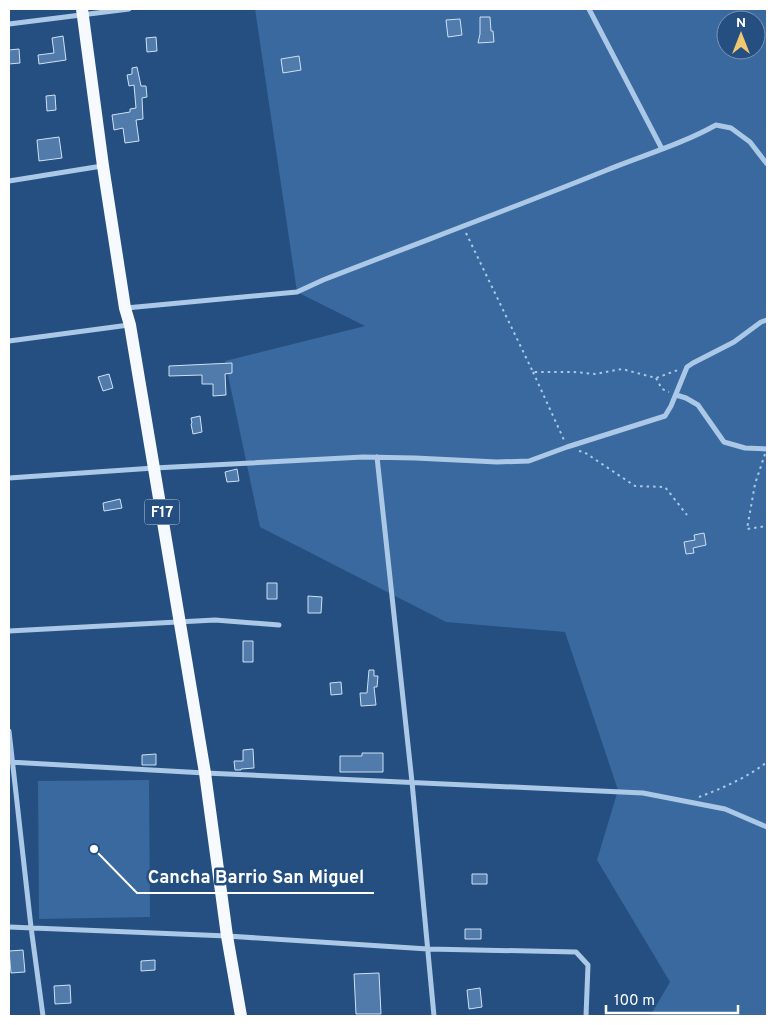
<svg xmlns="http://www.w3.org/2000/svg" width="776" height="1025" viewBox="0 0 776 1025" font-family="Overpass,sans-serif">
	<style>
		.green { fill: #39699e; fill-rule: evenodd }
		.building { fill: #507bab; stroke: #cee1f5 }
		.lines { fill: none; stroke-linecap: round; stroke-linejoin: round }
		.path { stroke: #abc8e7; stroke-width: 2; stroke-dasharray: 2.5 4; stroke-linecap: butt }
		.minor { stroke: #abc8e7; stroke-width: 5 }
		.trunk { stroke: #f6f9fe; stroke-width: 12 }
		.labels { text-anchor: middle; stroke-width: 5; stroke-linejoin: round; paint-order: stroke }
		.shield { fill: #244f80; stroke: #bdcad9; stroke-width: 1 }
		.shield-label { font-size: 15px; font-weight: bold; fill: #fff }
		.leader { fill: none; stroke: #fff; stroke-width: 2 }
		.callout-dot { fill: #fff; stroke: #244f80; stroke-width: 2 }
		.callout-label { font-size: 18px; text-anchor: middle; font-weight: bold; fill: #fff; stroke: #244f80; stroke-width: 5; stroke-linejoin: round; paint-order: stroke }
	</style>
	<rect width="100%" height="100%" fill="#244f80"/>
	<path class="green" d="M255,9H767V1016H650L670,982L597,860L618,790L565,632L446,622L260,527L225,361L365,326L297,292ZM726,20H756V50H726Z
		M149,780L150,917L39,919L38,781Z"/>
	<path class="building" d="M480,17H490L491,31H493L494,42L478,43L480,34Z
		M460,19L462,35L448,37L446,20Z
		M63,36L66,60L39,64L38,55L54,53L52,38Z
		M156,37L157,51L147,52L146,38Z
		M19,49L20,63L9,64V50Z
		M299,56L301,70L283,73L281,59Z
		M137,67L141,86H146L147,97L142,98L143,119L136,120L139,141L125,143L123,128L114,130L112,115L130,112V109L136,108L134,85L129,86L127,75L132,74V68Z
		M55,95L56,110L47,111L46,96Z
		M59,137L62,158L39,161L37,140Z
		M232,363V373L225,374L226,395L213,396V384H202V375L169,376V366Z
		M109,374L113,388L103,391L98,377Z
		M200,416L202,432L193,434L191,424L192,423L191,418Z
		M237,469L239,481L227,482L225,472Z
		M120,499L122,508L104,511L103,503Z
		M704,533L706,545L693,548L694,553L686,554L684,542L695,540L694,535Z
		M267,583H277V599H267Z
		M308,596L322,597L321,613H308Z
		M243,641H253V662H243Z
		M369,670H374V676H378L377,687H374L376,705L361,706L360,693H367Z
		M341,682L342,694L331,695L330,683Z
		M253,749L254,768L241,769V770H235L234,761H243V750Z
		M362,753H383V772H340V756H362Z
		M156,754V765H142V755Z
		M472,874H487V884H472Z
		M465,929H481V939H465Z
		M23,950L25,972L11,973L9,951Z
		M155,960V970L141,971V961Z
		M379,973L381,1014H356L354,974Z
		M70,985L71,1003L55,1004L54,986Z
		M480,988L482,1007L469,1009L467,990Z"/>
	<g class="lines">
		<path class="path" d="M466,233L533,372H574L595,374L622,369L656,378L678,370
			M533,372L564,440
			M656,378L662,389L669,392
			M579,451L584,452L635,486L665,487L687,515
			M765,454L755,484L747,529L767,526
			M699,797C723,788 748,777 767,762"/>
		<path class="minor" d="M589,9L662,149
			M9,24L129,9
			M9,181L102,166
			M126,308L297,292L323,280C418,243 513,208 607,170C644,155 682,144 716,125L731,128L750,142L767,164
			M9,341L129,325
			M676,395L686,398L698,405L724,442L745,448L767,449
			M377,457L412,782L434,1016
			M9,478L154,468L363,457L415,458L497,462L529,461L567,447L665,416L671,406L687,367L693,363L734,342L761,322L767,320
			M9,631L215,620L279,625
			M9,731L31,927L43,1016
			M9,762L205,773L643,793L725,809L767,827
			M9,927L227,936L428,949L576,952L588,965L586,1016"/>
		<path class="trunk" d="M82,9L103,166L125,308L130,325L205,773L227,936L241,1016"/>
	</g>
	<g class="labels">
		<rect class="shield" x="144.5" y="499.5" width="35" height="25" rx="4"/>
		<g class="shield-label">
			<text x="162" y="517">F17</text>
		</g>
	</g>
	<path class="leader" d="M94 849L137 893H374"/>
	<circle class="callout-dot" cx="94" cy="849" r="5"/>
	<g class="callout-label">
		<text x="256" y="883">Cancha Barrio San Miguel</text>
	</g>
	<rect width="776" height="1025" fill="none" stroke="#ffffff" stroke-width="20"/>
	<g transform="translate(741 35)"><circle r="24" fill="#244f80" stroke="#7c95b3"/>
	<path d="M0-4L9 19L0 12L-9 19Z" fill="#f1c76f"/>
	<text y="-8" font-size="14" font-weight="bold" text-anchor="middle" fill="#ffffff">N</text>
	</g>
	<path d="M606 1005v8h132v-8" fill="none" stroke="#ffffff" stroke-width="2.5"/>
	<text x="614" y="1005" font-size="15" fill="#ffffff" stroke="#244f80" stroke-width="4" paint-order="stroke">100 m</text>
</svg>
